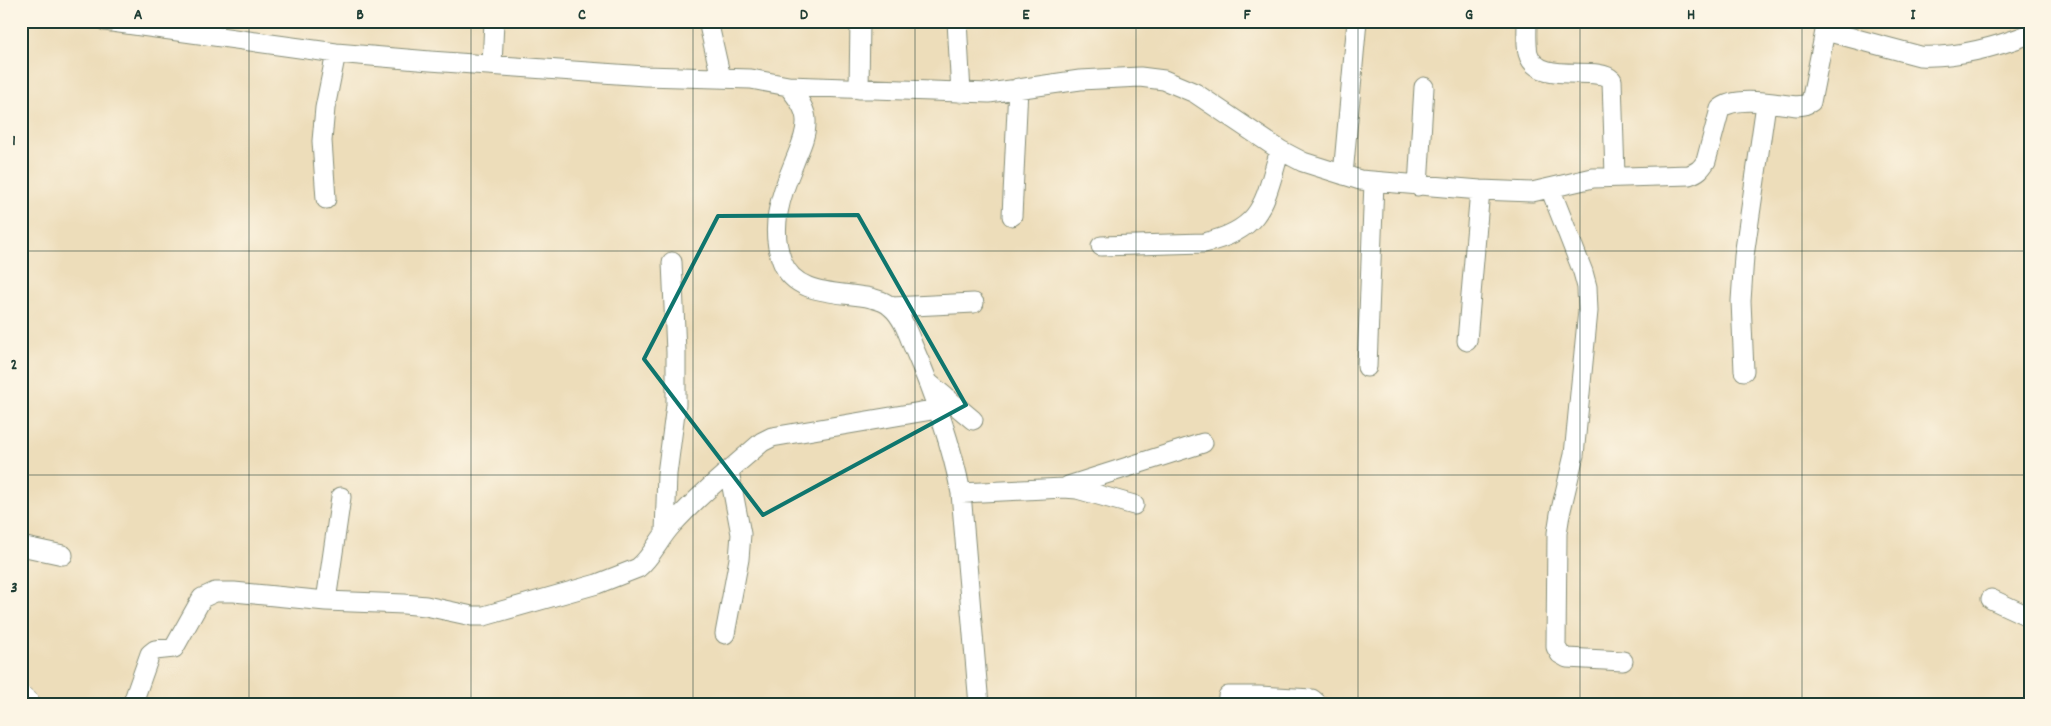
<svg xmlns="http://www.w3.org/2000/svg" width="2051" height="726" viewBox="0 0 2051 726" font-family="Dekko,sans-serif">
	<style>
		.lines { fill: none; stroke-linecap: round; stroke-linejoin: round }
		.street-casing { stroke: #868d77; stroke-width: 21 }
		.secondary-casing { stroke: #868d77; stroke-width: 29 }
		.street { stroke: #fff; stroke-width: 19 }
		.secondary { stroke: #fff; stroke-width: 28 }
		.marked { fill: none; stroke: #0f766e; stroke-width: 4; stroke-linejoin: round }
		.grid { fill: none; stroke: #1f3d34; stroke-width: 1; stroke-opacity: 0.55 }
		.neatline { fill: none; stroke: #1f3d34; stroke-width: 2 }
		.grid-label { font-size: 16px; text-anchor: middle; font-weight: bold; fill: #1f3d34 }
	</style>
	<rect width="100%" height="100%" fill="#fcf5e5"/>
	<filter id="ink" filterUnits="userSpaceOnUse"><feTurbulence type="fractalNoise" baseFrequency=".02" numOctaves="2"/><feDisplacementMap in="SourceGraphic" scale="10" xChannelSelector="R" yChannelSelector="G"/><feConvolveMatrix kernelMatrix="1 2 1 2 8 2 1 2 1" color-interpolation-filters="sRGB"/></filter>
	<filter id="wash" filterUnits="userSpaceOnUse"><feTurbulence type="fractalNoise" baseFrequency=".0096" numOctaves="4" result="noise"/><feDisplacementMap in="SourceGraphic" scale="20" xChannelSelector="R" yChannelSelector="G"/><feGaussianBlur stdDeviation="1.12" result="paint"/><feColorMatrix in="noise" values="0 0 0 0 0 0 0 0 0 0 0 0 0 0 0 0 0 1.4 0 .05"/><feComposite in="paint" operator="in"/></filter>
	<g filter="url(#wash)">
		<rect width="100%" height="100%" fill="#edddba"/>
	</g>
	<g filter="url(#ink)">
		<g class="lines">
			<defs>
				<path id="street" d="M105,21L336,53L430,61L645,76L751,79L788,86L989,93L1080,80L1140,77L1164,80L1195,93L1280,150L1303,162L1360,180L1480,190L1532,192L1593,178L1689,175C1698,172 1701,169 1706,161L1720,109C1736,95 1776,104 1797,106L1804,105L1811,102L1827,21
					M708,21L721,78
					M957,21L961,93
					M1527,21C1527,31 1526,43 1528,53C1537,87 1597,64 1612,80L1615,176
					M1826,31L1920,56C1957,58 1996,47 2030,34
					M492,65L494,21
					M788,86C796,96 807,109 806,123C806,137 799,150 794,163C781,194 769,228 782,261C795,297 840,291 871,298C878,300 885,301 891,307C902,316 908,333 913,346C934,394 951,442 961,493L979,705
					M859,89L860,21
					M1343,175L1357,21
					M1418,186L1424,87
					M1550,188L1583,272L1587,287L1588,311L1574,455L1560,514L1557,533L1556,647L1560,654L1567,658L1623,661
					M326,199L322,141L325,108L336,53
					M1012,216L1018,88
					M1101,246L1204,243C1264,229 1264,202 1280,150
					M892,307L974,303
					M1467,341L1480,190
					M1367,367L1374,182
					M1744,371L1741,301L1744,256L1766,104
					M930,384L973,420
					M1068,486L1203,443
					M961,493L1064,488L1077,489L1134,505
					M665,532L667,474L676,405V352L672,262
					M21,546L63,555
					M1991,599L2030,617
					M326,601L341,497
					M725,634L739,559L741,534L729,471
					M132,705L150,654L155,650L174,648L202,598L215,592H234L326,601L404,604L426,606L472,616H484L597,584L638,568C652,557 659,539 671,526C699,495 731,469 762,442L772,437L938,409
					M1227,705L1228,696H1259L1312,699L1319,705"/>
				<path id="secondary" d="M21,700L27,705"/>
			</defs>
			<use href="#street" class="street-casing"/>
			<use href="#secondary" class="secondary-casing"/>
			<use href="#street" class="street"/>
			<use href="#secondary" class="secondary"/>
		</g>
	</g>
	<path class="marked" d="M858,215L966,405L763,515L644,359L718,216Z"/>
	<path class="grid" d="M249,21V705M471,21V705M693,21V705M915,21V705M1136,21V705M1358,21V705M1580,21V705M1802,21V705M21,251H2030M21,475H2030"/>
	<rect width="2051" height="726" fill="none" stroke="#fcf5e5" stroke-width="55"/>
	<rect x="28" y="28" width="1996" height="670" class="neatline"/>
	<g class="grid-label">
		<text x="138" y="19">A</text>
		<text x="360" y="19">B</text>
		<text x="582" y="19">C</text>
		<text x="804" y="19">D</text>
		<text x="1026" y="19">E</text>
		<text x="1247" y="19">F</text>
		<text x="1469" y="19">G</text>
		<text x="1691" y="19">H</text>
		<text x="1913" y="19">I</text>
		<text x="14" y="145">1</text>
		<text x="14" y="369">2</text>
		<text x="14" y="592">3</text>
	</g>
</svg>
